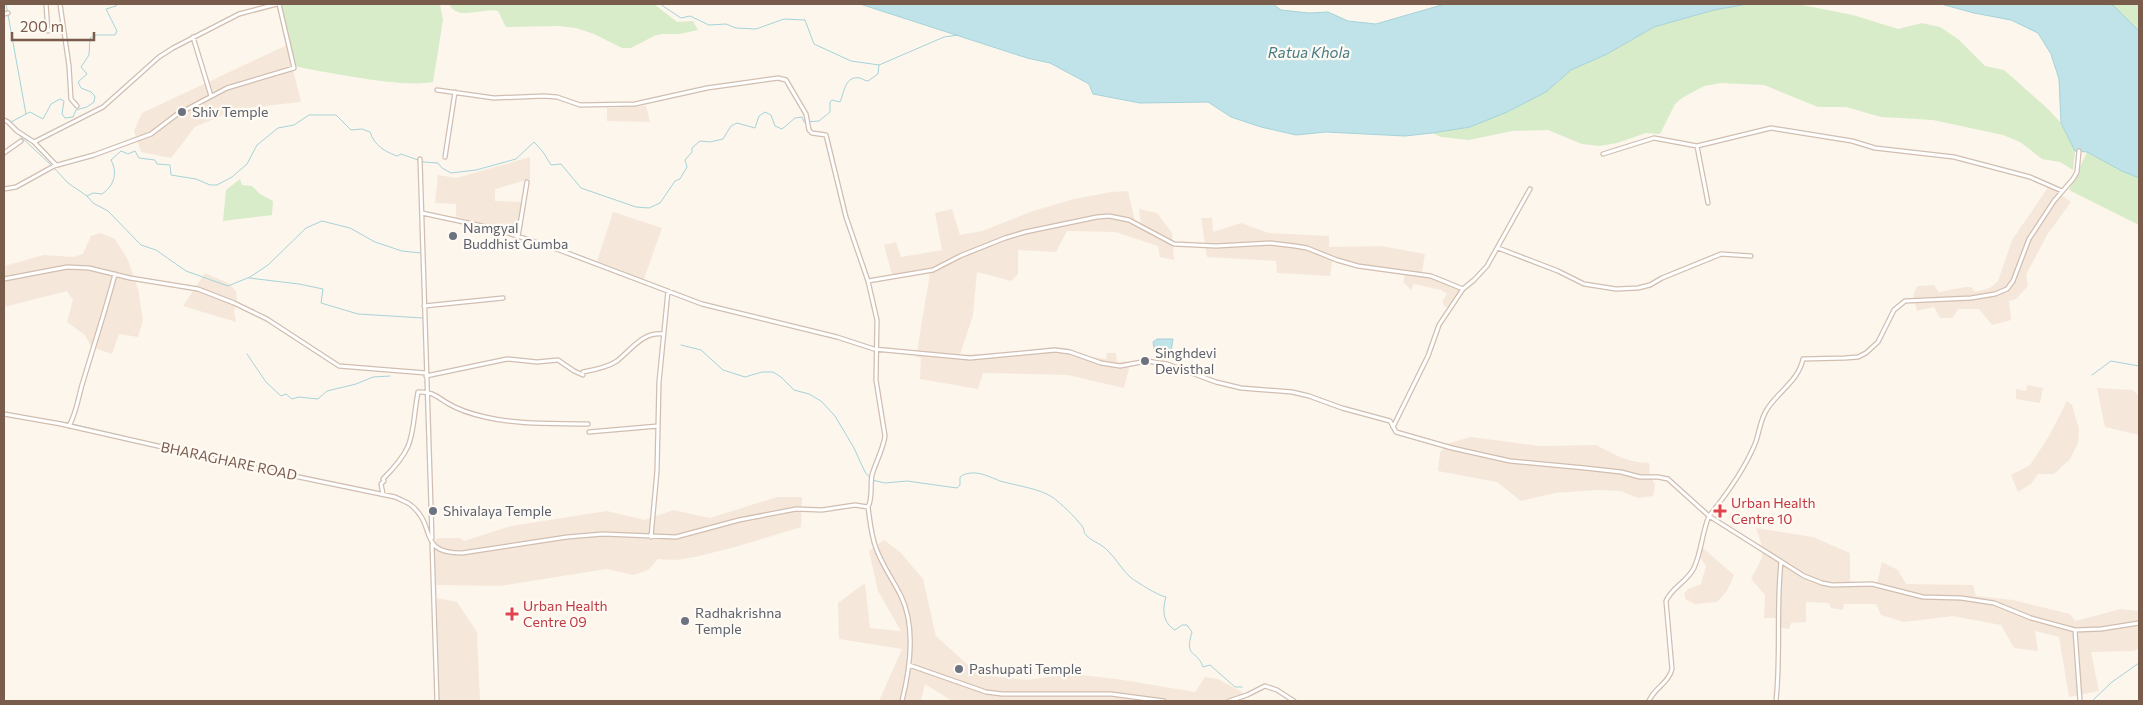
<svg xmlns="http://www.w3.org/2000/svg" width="2143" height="705" viewBox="0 0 2143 705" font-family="Commissioner,sans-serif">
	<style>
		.residential { fill: #f5e8da }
		.green { fill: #d8ecc9 }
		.water { fill: #bfe3e8; stroke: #a5d3da }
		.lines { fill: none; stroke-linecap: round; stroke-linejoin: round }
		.stream { stroke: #a5d3da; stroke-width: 1 }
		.minor-casing { stroke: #d1beb0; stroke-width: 5.5 }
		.minor { stroke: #fff; stroke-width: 3 }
		.worship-dot { fill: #6b7280; stroke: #fffaf3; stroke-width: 2 }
		.health-dot { fill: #e0444e; stroke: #fffaf3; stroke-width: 2 }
		.labels { text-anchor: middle; stroke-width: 4.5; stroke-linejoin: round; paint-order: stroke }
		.worship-label { font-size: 14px; fill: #5b616d; stroke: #fffaf3; text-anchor: start }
		.street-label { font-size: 14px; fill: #7a5c4d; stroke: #fffaf3 }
		.health-label { font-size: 14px; fill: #be3a42; stroke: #fffaf3; text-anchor: start }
		.water-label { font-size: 15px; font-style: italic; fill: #437c86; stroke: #fffaf3 }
	</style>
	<rect width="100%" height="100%" fill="#fdf6ec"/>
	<path class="residential" d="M287,45L301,102L237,109L195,127L171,158L141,152L134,131L142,113Z
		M646,106L650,122L607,121V108Z
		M530,157V179L495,189V201L522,202L517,233L456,217V204L435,203L438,175L456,178Z
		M2049,186L2071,202L2047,235L2026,275L2028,286L2016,299L2009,301L2011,320L1992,325L1979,309H1959L1952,318H1940L1934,307L1917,311L1913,296L1917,286L1934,285L1939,292L1966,287H1971L1975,292L1990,288L1998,281L2012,240Z
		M1128,191L1135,221L1141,224L1139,209L1157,213L1172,233L1174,260L1160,257L1158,246L1115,232L1067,231L1056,252L1018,250V274L1011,281L977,272L973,315L960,355L1004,353L1052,347L1067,348L1086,356L1106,359L1107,353H1116L1117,362L1127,361L1129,368L1124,388L1068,375L983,373L978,389L920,379L921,358L916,357L930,273L893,278L884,245L896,242L901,257L942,250L935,213L952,209L960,235L982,231L1033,211L1074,199L1111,192Z
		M613,212L662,228L644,279L597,261Z
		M1201,218H1212L1213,232L1241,223L1269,233L1329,236V247L1381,246L1425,254L1422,273L1358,265L1333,258L1330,276L1277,273L1276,261L1207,257Z
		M100,233L115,239L128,260L138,289L143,320L138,337L119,334L112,354L91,347L85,335L67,322L73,300L67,291L4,307V266L44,255L73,257L83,254L91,236Z
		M205,273L228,283L236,291L237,302L234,311L236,322L183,306Z
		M1405,275L1429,277L1461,290L1448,307H1445L1442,302L1447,294L1441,290L1414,284L1411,290L1403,282Z
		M2027,385L2043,388L2040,403L2016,399V389L2026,391Z
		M2097,388L2133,390L2139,396V435L2105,427Z
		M2067,401L2072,405L2079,429L2078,443L2070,459L2054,474H2038L2031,484L2018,492L2011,475L2030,465L2049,436Z
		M1471,437L1540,446L1596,445L1622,458L1637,462L1649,463L1650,476L1655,484L1653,496L1638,498L1621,491L1597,490L1555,493L1521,501L1497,482L1438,471L1440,453L1446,444Z
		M777,497H802L801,527L735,547L695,557L676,560L658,559L648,570L634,575L606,569L500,586L436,585L432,545L437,538H460L464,541L511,526L607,511L645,520L673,510L710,518Z
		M1756,528L1813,537L1850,553V581L1877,584L1882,562L1898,570L1906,584L1973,585L1976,596L2013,600L2070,614L2075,621L2121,609L2139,611V648L2134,651L2091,652L2099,691L2069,697L2059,637L2035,631L2038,651L2014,648L2001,625L1953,616L1904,622L1881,615L1876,604H1844L1843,610L1831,608L1829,603L1806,602V622L1791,623L1789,629L1777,627V618H1764L1765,595L1751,579L1762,558V546Z
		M884,540L900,552L923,579L936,636L969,666L991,676L1027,680L1072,674L1117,679L1195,692L1205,677L1218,679L1242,692L1247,701H952L925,684L921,701H879L902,649L839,639L838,603L865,583L870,628L901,631L878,591L869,551Z
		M1703,548L1734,575L1727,591L1717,602L1695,604L1686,600L1684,594L1688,589L1701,584L1706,566L1700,557Z
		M437,598L457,602L477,632L480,701H435Z"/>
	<path class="green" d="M280,4H440L443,20L433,82C400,88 333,73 298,67L295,64Z
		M449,4H654L677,22L693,21L698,30L680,34H662L654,36L631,48H622L594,34L576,28L559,26L506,27L498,11C483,7 458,22 449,4Z
		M1748,4H1797L1853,15L1898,29L1922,23L1940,27L1958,39L1985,66L2004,70L2047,108L2061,123L2075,151L2073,170L2060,162L2042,159L2020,142L2003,135L1933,120L1881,117L1846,107H1818L1764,85L1721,83L1704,86L1682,98L1675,104L1660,134L1646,133L1617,143L1600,146L1582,144L1548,130L1512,131L1469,140L1441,137L1432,133L1470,127L1546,92L1571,70L1607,54L1654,27L1714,10Z
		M2110,4H2139V31L2115,7Z
		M2087,152L2122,171L2139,178V225L2069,190Z
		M240,179L242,185L252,186L260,194L273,201L272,215L223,221L226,190Z"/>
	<path class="water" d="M860,4H1273L1281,10L1309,13L1328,12L1348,21L1376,24L1445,4H1748L1714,10L1654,27L1607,54L1571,70L1546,92L1507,112L1470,127L1432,133L1405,136L1326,132L1296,135L1261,127L1231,117L1208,102L1140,103L1093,94L1089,84L1050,63L1027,58Z
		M1941,4H2110L2115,7L2139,31V178L2122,171L2087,152L2075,151L2061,123L2059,79L2051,54L2038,33L2011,20L1974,13Z
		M1157,339H1173L1171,352L1166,355L1155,353L1153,342Z"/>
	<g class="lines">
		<path class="stream" d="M6,4L26,114
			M660,4L681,18L690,16L709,25L726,24L736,28L756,29L784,19L805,20L814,44L851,61L879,65L944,37L958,35
			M11,122L30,112L43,119L51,104L60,99L64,101L62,114L65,118L73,117L76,110L87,107L94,102L95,96L91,92L81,88L78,82L87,74L81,67L89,55L90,38L96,35H115L117,31L106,9L116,6L117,4
			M17,133L52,166
			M54,168L68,183L87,196
			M421,253L402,251L375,242L350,228L322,221L306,228L268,265L250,277L228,286L186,271L156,250L141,245L108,211L93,203L87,196L93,193L102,194C114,186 118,173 111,160L121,151L128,154L135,151L139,158L155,160L157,164L170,165L171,175L196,179L210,185H217L232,177L247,164L257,145L278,128L294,125L309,115H336L351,130L362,129L370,132C375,146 384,151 397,156L401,154L424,162L438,163L442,168L451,173L476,170L516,159L534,142L543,152L551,165L561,164L581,188L636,207L649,208L660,203L675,181L680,179L687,167L685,160L692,152V148L700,141L710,142L723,139L731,126L737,123L755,128L759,116L765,112L771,115L775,126L782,129L795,118L802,117L804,122L819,121L830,112V102L832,100L840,102C844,93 845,75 860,78C863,79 865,81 868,81L878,74L879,65
			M249,278L299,284L323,289L321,303L358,314L423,318
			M681,345L701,350L723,370L745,377L762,372H773L781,377L794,390L809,394L821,401L835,416L854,448L865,472L872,480L885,483L907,481L957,488L960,485V477C972,468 988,476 1000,481C1014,485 1041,489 1052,497C1061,503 1075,517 1082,526C1085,530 1083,533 1087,536C1093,542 1102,544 1108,551C1116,558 1122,570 1130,577C1138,583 1157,595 1166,597C1162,610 1163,623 1175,630L1182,625H1187L1192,632C1184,659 1197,649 1203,667L1210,665L1235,687H1242
			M247,354L266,382L281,396L286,394L292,399L299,397L318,399L327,391L356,384L373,377L390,376
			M2092,375L2111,361L2139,366
			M60,422L69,423
			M72,424L123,436
			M2092,701L2112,682L2139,663"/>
		<defs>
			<path id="minor" d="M46,4L48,31L63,26
				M60,4L69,66L71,99L77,106
				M4,14L8,13
				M193,37L211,96
				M437,90L494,98L544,96L557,97L580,105L635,104L707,88L778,78L786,80L806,114L809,130L812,133L826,135L846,217L868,281L877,320L876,380L885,436C883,450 876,461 872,475C870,485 873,498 868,507C870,521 871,535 876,548C882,565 893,580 901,596C916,627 910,669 902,701
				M4,120L8,122L17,131L34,142L56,165
				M34,142L103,107L159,57L173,48L239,14L277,4
				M1697,146L1708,203
				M4,153L21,141
				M1603,154L1654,138L1697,146L1771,128L1852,141L1875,148L1954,157L2030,177L2062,191
				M445,157L455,92
				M420,159L432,538
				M4,189L16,187L54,166L94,155L151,134L176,115L227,88L294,68L279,4
				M422,213L496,229L562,251L702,304L837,337L874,349L970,358L1055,350L1070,352L1101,363L1120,366L1147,361L1167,364L1216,382L1241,388L1292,392L1309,396L1342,408L1390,421L1396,432L1452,448L1510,461L1585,468L1621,472L1640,477H1658L1668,479L1709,516L1804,576L1822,583L1832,585L1872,584L1923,597L1961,598L1994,603L2031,618L2075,630L2101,629L2139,623
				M518,237L527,182
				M1498,248L1558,271L1584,284L1616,289L1638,288L1650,285L1662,278L1721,254L1751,256
				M4,279L67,267L89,268L130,278L198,289L234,303L267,319L339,366L426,373
				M868,281L933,270L960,256L1005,238L1025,232L1097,217L1109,216L1129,220L1174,244L1216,246L1270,243L1295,246L1307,248L1337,260L1358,266L1431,276L1463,289
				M424,306L503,298
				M583,372C594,370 608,367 617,361C632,349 642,332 663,334
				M426,376L507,359L537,362L558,360L574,371L583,375
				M4,414L61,424L246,466L395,497C401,500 408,502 412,506C437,527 417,553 462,553L567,537L603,534L676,537L739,520L796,509L822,510L855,505L868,507
				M69,426C76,414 78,399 82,385C93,348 105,312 115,274
				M1393,427L1428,356L1439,325L1463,289L1474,280L1487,266L1530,189
				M589,432L658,426
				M383,494L381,484L384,481L383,479C418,444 410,436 418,392C432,391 437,397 449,404C459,410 472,414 485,417C518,425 554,423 588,424
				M651,537L657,471L659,382L668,291
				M432,544L437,701
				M2075,630L2080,701
				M909,665L986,692L1002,694H1111L1164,701
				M1229,701L1247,695L1265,686L1277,690L1294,701
				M1649,701C1654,688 1669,683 1672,669L1666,601C1672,587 1687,582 1694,568C1702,550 1702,532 1709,516C1727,494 1744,470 1755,444C1759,434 1760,421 1766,411C1777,392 1798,382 1803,359L1845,358L1858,357L1866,353L1878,342L1894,310L1905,301L1971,298L1995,294L2007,289L2013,281L2029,239L2054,201L2073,179L2077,172L2079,151
				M1776,701C1781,655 1776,608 1781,562"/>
		</defs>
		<use href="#minor" class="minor-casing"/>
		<use href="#minor" class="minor"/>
	</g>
	<g class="worship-dot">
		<circle cx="182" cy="112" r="5"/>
		<circle cx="453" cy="236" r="5"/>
		<circle cx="1145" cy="361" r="5"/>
		<circle cx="433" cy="511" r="5"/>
		<circle cx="685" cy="621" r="5"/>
		<circle cx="959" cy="669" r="5"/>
	</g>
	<g class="health-dot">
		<path d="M1717.5 503.5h5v5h5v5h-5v5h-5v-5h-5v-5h5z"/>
		<path d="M509.5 606.5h5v5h5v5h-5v5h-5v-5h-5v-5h5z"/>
	</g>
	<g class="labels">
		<g class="worship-label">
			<text x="192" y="117">Shiv Temple</text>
			<text x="463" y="233">Namgyal<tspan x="463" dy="16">Buddhist Gumba</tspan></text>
			<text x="1155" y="358">Singhdevi<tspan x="1155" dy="16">Devisthal</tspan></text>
			<text x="443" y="516">Shivalaya Temple</text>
			<text x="695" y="618">Radhakrishna<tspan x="695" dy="16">Temple</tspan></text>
			<text x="969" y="674">Pashupati Temple</text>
		</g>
		<g class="street-label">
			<text transform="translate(229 461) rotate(12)" y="5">BHARAGHARE ROAD</text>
		</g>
		<g class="health-label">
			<text x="1731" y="508">Urban Health<tspan x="1731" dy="16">Centre 10</tspan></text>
			<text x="523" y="611">Urban Health<tspan x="523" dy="16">Centre 09</tspan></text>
		</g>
		<g class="water-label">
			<text x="1309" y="58">Ratua Khola</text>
		</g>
	</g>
	<rect width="2143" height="705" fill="none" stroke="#7a5c4d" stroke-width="10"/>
	<path d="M12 32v8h82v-8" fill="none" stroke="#7a5c4d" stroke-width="2.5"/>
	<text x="20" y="32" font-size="15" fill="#7a5c4d" stroke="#fffaf3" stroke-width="4" paint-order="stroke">200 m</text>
</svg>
